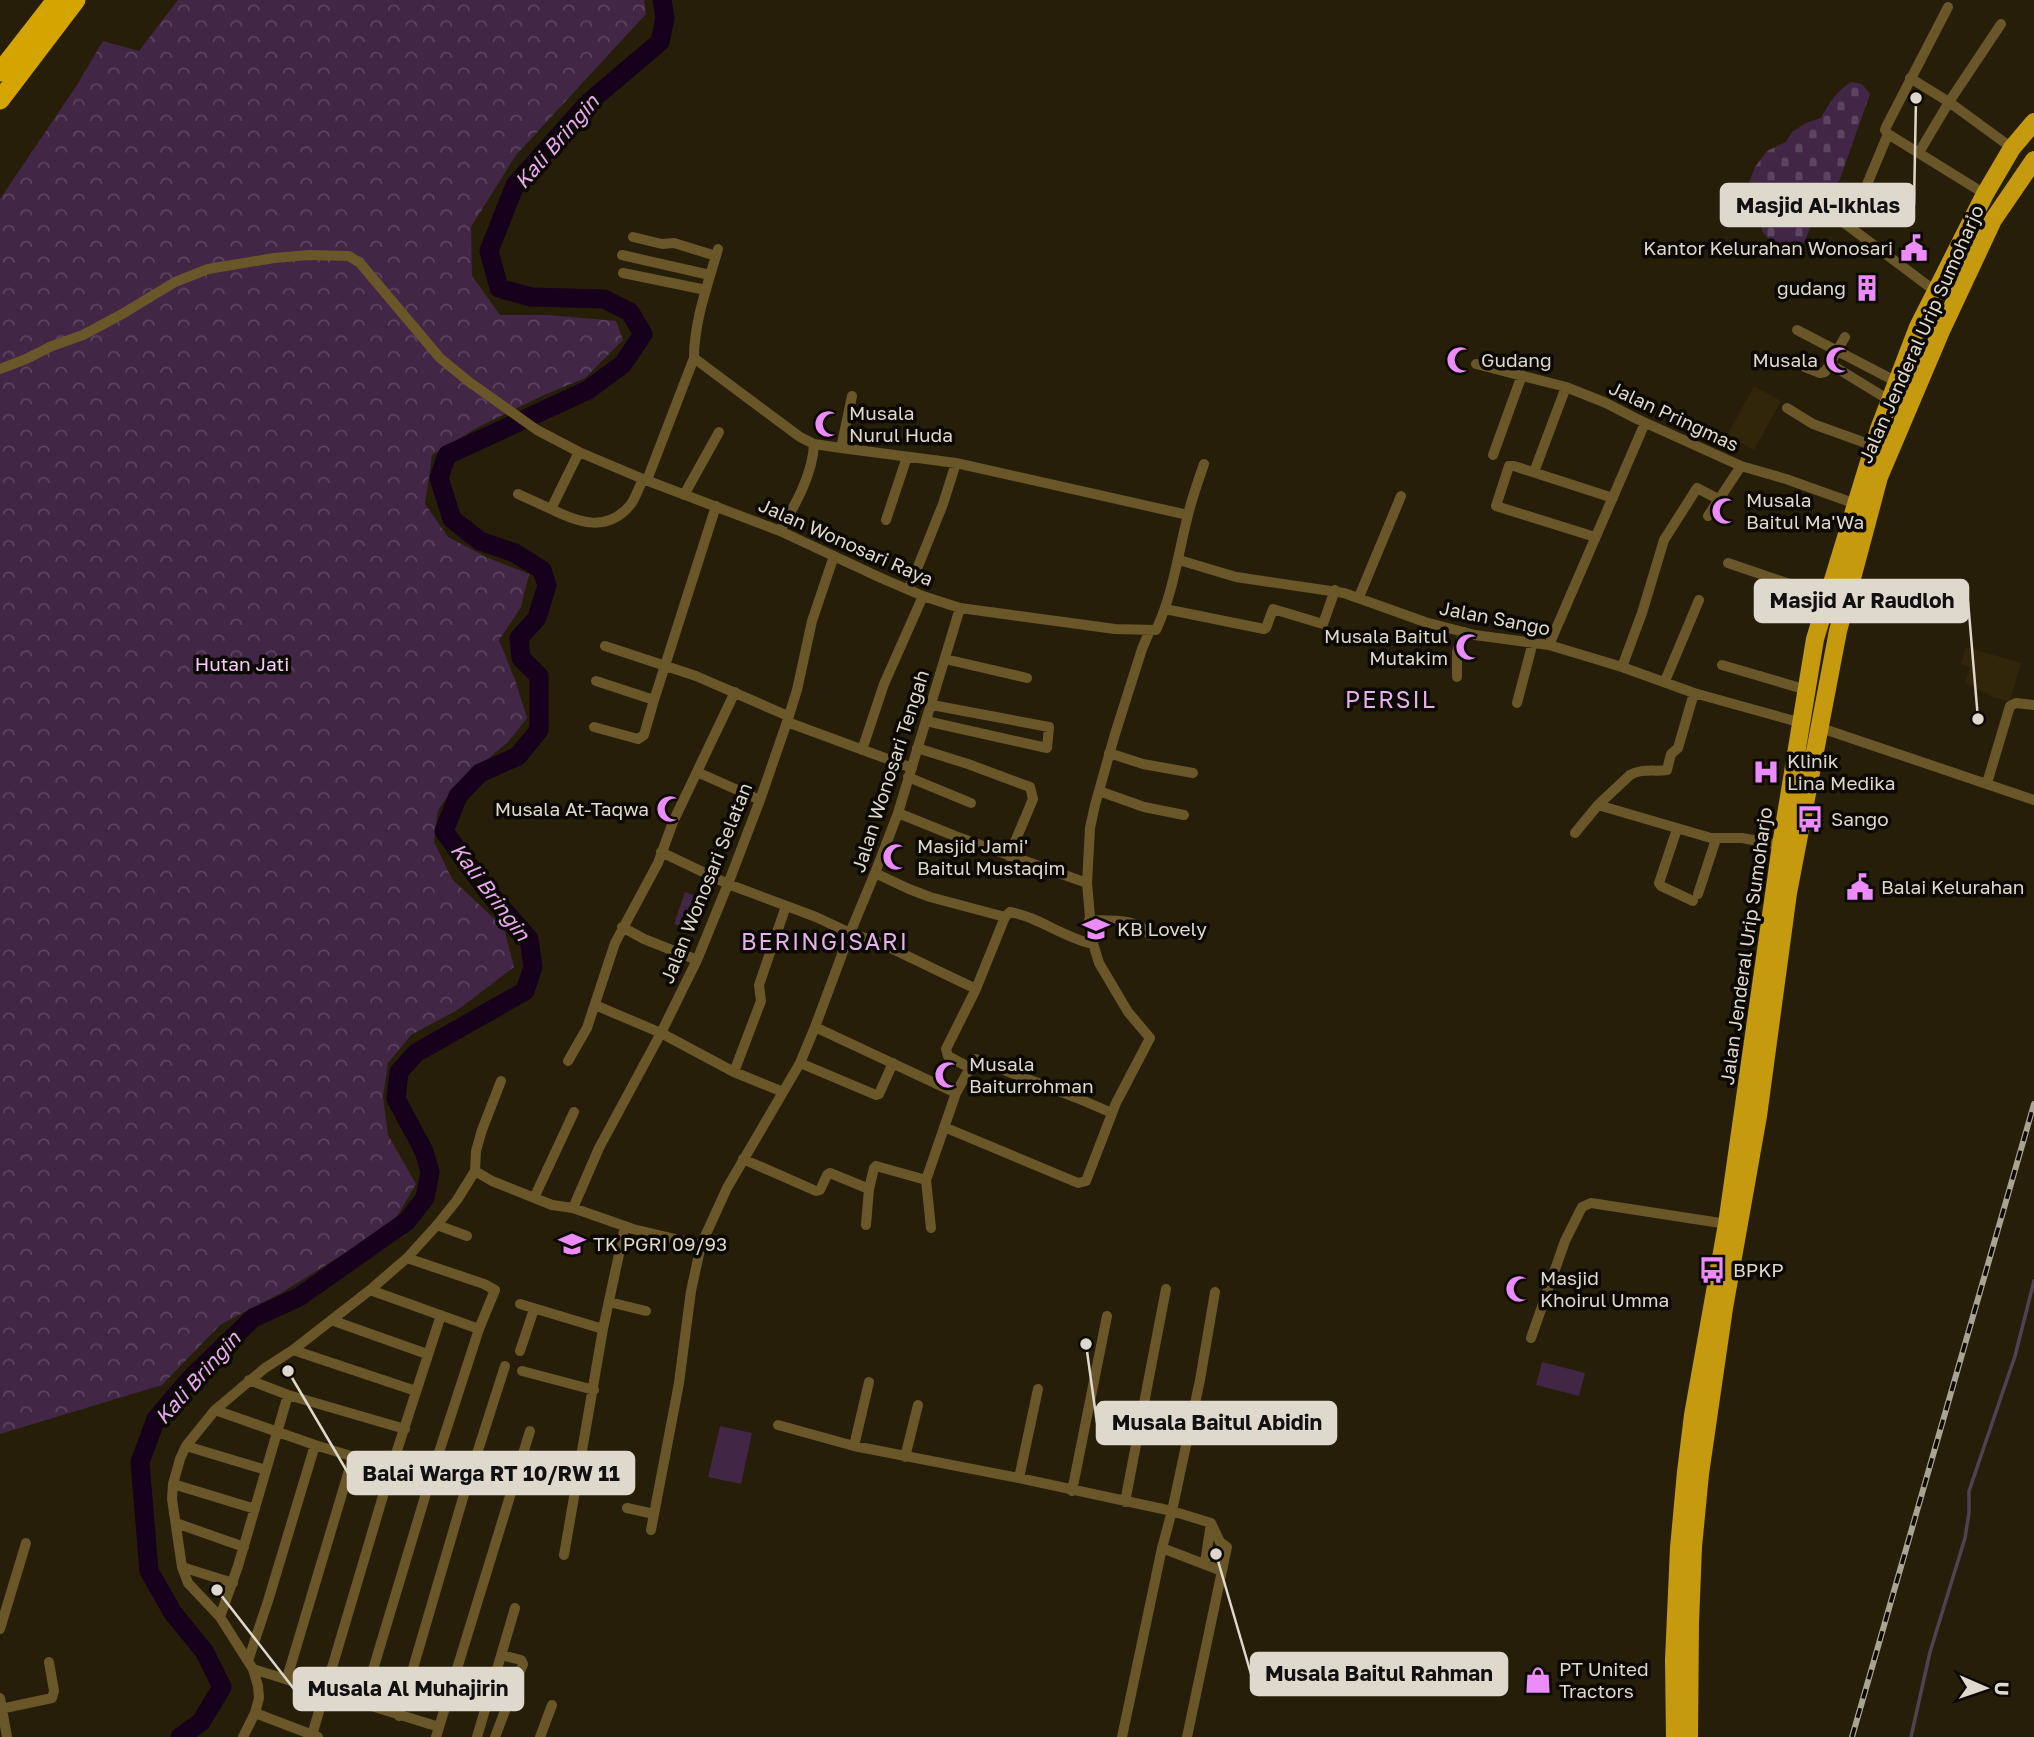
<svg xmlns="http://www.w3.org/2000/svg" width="2034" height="1737" viewBox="0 0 2034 1737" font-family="'Golos Text',sans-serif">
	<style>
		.built { fill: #312609 }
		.grass { fill: #412645 }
		.forest { fill: url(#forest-crowns) }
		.cemetery { fill: url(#cemetery-stones) }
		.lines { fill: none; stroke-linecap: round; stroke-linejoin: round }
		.stream { stroke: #524150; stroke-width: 3.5 }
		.river { stroke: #16001b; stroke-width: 19 }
		.minor { stroke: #6a5729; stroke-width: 10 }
		.trunk { stroke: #c59a0e; stroke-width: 18 }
		.motorway { stroke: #d4a500; stroke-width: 19 }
		.rail-casing { stroke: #a9a394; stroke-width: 6 }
		.rail { stroke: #0c0803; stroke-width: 3.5; stroke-dasharray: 10; stroke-linecap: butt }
		.labels { text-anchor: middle; stroke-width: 7; stroke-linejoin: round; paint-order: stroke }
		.poi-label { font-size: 19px; fill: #ded9cc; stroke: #0c0803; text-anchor: start }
		.street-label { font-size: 19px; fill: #ded9cc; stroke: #0c0803 }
		.park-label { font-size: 19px; fill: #f3ccf8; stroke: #0c0803 }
		.water-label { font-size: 21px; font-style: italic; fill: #e8a8f2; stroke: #0c0803 }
		.quarter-label { font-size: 23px; letter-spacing: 2px; fill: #e5b1ed; stroke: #0c0803 }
		.leader { fill: none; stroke: #ded9cc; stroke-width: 2.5 }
		.callout-dot { fill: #ded9cc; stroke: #0c0803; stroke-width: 2.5 }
		.callout { fill: #ded9cc; stroke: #ded9cc; stroke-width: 2.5 }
		.callout-label { font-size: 21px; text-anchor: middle; font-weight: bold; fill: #111 }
	</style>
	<defs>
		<pattern id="forest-crowns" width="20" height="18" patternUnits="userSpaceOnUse" patternTransform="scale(1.75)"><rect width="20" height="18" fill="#412645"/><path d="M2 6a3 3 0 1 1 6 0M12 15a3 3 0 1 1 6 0" fill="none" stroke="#5c455f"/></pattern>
		<pattern id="cemetery-stones" width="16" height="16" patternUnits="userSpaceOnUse" patternTransform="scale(1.75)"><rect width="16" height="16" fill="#412645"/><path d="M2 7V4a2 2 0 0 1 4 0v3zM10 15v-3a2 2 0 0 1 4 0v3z" fill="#5c455f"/></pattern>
	</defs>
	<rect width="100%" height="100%" fill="#261e09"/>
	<path class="built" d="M1754,386L1781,401L1754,450L1727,435Z
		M1966,647L2021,663L2010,702L1993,697L1965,683L1970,667L1961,664Z"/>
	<path class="grass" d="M685,892L703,899L691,930L674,924Z
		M1542,1362L1585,1373L1579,1396L1536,1385Z
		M720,1426L752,1433L741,1484L708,1477Z"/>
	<path class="forest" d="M178,0H644L646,14L516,155L471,227L472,276L500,315H549L616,321L623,340L585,378L544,395L480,426L432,455L425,504L448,537L488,558L529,574L521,607L499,640L515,680L527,718L508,742L454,787L438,810L434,842L452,879L504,928L514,967L459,1009L411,1035L388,1063L383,1097L388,1135L416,1184L393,1223L281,1293L220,1325L162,1385L0,1434V199L77,85L103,41L139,51Z"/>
	<path class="cemetery" d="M1851,82L1862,84L1870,94L1840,179L1817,212L1805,240L1794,257L1781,255L1762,231L1761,220L1747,206L1748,185L1755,167L1767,151L1786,142L1792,132L1806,123L1821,118C1829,103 1836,92 1851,82Z"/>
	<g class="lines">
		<path class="stream" d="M1911,1737L1930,1652L1965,1538L1969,1513V1491L2015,1356L2034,1281"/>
		<path class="river" d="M180,1737L201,1722L222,1687L204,1651L173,1613L149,1571L140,1462L156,1419L190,1379L253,1318L299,1297L407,1221L425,1198L430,1172L424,1151L396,1099L399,1072L416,1053L525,991L533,967L529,939L488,892L444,831L458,796L480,773L518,756L539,730V676L521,658L519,638L537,618L547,585L542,570L515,553L480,541L452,519L439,478L447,455L588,390L623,364L643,334L630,312L604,299L531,297L499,288L489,251L515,185L589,102L660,42L665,18L662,0"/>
		<path class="minor" d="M1910,78L1949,102L2012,148
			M1888,134L1985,194
			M1921,149L1949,102L2001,24
			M1827,210L1935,291
			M1844,223L1863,194L1888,134L1885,130L1886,127L1948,7
			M633,237L662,244L674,243L716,256
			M718,249C708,284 694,321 694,358L800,437L814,444L841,448L956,463L1188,515
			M622,255L710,275
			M623,273L706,290
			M1797,330L1897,382
			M1476,364L1566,387L1606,403L1637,419L1741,466L1786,479L1856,504
			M1830,364L1889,400
			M1805,367L1820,373L1825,372L1845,337
			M0,369L26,359L52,346L83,335L124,313L175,282L208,269L274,258L309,255L349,256L360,263L440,358L468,381L537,430L579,452L643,479L780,531L881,578L923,596L960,608L1115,629L1156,630C1173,594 1178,554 1188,515C1192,498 1198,481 1204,464
			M1787,408L1813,424L1874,446
			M841,448L852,396
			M579,452L551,509C579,523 608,533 631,504C636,497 639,487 643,479
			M1493,455L1522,375
			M1534,472L1566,387
			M647,480L694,358
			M518,494L551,509
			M684,495L719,432
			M1708,516L1741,466
			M886,520L907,457
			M780,531C795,505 813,474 814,444
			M1595,537L1496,506L1509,466H1514L1613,498
			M1179,560L1236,577L1344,593L1425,622L1475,635L1549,645L1622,667L1694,693L1802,723
			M1728,563L1828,597
			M909,589L943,504L956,463
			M1359,597L1401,496
			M1165,609L1264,629L1266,628L1273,609L1323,624L1335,590
			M1549,645L1645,423
			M605,646L696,676L788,716
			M945,659L1027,678
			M1722,665L1807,690
			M1622,667L1642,613L1664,540L1697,488L1720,500
			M1457,677V652L1464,632
			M596,681L654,700
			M1665,681L1699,600
			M1517,703L1533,642
			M926,721L1047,748L1049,727L932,705
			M787,722L912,768
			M594,727L638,739L644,735L654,700L716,506
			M1818,727L2034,800
			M917,748L968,764L1030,787L1033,799L1009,856
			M862,750L884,684L923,596
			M1109,753L1143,764L1193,773
			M697,772L760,800
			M908,777L971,803
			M1987,783L2010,706L2016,703L2034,705
			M1099,791L1144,807L1184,815
			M1598,805L1711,838H1742L1781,845
			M898,813L955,836L1087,883
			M1677,829L1659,883L1661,886L1693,901
			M1575,833L1598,805L1630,775C1641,768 1654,772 1667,770L1671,754L1678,748L1694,693
			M661,852L728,884L816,917L850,933L878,942L976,989L1005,917L1010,912C1039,917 1064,938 1093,944
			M875,873L909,889L930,897L1005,917
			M1698,894L1716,839
			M1089,920C1109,921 1137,917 1150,935
			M622,927L644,939L697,960
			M595,1005L661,1033L734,1072L783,1092
			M815,1027L956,1093
			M568,1061L587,1028L615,943L658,863L673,822L735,692
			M800,1063L876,1095L879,1094L893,1063
			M970,1068L948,1056L946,1049L976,989
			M734,1072L761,1001L759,985L786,906
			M944,1127L1078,1183L1086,1181L1116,1103L1150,1038L1128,1012L1099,963L1092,940L1087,883L1090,828L1095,805L1115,734L1142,649L1150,630
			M743,1159L816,1191L820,1190L827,1175L830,1173L869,1189
			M475,1171L492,1181L552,1205L573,1208L633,1229L701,1245
			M534,1198L574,1112
			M573,1208L599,1148L661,1033L697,960L728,884L760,800L787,722L797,690L812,621L834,556
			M437,1225L467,1236
			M866,1225L869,1189L874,1168L876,1166L926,1180
			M931,1228L926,1180L956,1093L975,1059L1077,1098L1112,1113
			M370,1290L479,1329
			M609,1302L646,1311
			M520,1304L603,1329
			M331,1320L427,1354
			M1531,1338L1565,1241L1582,1207L1591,1203L1727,1224
			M293,1350L416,1391
			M520,1351L534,1309
			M522,1371L594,1390
			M249,1380L288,1395L405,1429
			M215,1410L315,1445L465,1491
			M778,1425L854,1446L1019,1478L1172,1511L1162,1548L1122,1737
			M186,1446L266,1470
			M854,1446L869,1382
			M905,1457L918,1405
			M1019,1478L1038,1389
			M173,1484L255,1509
			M1072,1491L1107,1316
			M1125,1502L1166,1289
			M627,1508L654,1514
			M176,1523L244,1547
			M651,1530L679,1383L691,1291L701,1245L727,1188L800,1063L815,1027L850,933L875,873L898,813L960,608
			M1162,1548L1222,1571
			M564,1555L603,1329L625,1226
			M1205,1563L1211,1523
			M182,1567L233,1583
			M220,1617L238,1566L288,1395
			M0,1629L26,1543
			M248,1661L268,1601L315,1445
			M253,1669L439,1727
			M287,1678L353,1457
			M0,1698L7,1737
			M363,1703L430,1480L479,1329L495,1290L484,1284L407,1258
			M0,1709L52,1698L54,1691L49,1662
			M255,1713L318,1737
			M399,1716L465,1491L505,1366
			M312,1735L391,1469L441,1315
			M243,1737L255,1713L259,1698L258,1686L253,1669L220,1617L188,1583L182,1567L172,1499L173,1484L180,1459L186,1446L215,1410L265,1368L293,1350L370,1290L407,1258L437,1225L457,1200L475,1171L476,1151L482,1130L501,1081
			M436,1737L530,1431
			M477,1737L515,1608
			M495,1737L523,1664L521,1660L501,1655
			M540,1737L552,1705
			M1187,1737L1227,1547L1220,1542L1211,1523L1172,1511L1200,1380L1215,1292"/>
		<path class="trunk" d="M1675,1737L1674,1660L1679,1548L1686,1472L1693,1415L1727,1224L1781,845L1815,639L1879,429L1918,327L1985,194L2012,148L2034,122
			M1689,1737L1690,1623L1693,1547L1700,1474L1724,1308L1758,1116L1788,893L1838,631L1879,477L1941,331L1993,220L2034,160"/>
		<path class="motorway" d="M0,72L56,0
			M0,100L76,0"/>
		<defs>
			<path id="rail" d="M1852,1737L2034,1104"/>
		</defs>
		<use href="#rail" class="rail-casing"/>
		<use href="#rail" class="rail"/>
	</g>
	<defs>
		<symbol id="civic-bare" viewBox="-9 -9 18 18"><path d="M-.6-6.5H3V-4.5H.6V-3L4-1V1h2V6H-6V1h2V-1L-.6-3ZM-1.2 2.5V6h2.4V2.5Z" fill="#ec8cfb" stroke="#0c0803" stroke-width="2.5" paint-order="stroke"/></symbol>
		<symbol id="building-bare" viewBox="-9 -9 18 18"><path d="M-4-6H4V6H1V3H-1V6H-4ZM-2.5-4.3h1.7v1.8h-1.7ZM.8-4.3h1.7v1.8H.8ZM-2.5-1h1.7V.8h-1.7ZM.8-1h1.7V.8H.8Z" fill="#ec8cfb" stroke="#0c0803" stroke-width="2.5" paint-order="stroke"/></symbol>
		<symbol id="mosque-bare" viewBox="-9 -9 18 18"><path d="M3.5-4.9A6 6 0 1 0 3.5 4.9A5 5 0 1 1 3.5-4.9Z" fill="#ec8cfb" stroke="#0c0803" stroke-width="2.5" paint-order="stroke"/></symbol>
		<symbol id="hospital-bare" viewBox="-9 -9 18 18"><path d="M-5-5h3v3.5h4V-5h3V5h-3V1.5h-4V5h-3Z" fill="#ec8cfb" stroke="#0c0803" stroke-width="2.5" paint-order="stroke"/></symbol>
		<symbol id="bus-bare" viewBox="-9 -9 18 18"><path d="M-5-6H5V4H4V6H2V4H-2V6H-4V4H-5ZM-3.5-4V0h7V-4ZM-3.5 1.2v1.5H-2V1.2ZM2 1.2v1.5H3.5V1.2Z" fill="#ec8cfb" stroke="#0c0803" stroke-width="2.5" paint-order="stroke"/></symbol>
		<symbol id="school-bare" viewBox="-9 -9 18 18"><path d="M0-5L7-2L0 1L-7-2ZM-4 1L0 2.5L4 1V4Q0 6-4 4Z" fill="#ec8cfb" stroke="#0c0803" stroke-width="2.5" paint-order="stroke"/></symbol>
		<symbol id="shop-bare" viewBox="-9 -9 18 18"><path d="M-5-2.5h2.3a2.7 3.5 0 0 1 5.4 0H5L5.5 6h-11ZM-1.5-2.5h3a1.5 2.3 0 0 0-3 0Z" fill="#ec8cfb" stroke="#0c0803" stroke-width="2.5" paint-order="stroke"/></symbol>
	</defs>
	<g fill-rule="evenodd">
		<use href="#civic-bare" x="1895" y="229" width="38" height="38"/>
		<use href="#building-bare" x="1848" y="269" width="38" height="38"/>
		<use href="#mosque-bare" x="1441" y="341" width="38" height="38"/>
		<use href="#mosque-bare" x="1820" y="341" width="38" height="38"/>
		<use href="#mosque-bare" x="809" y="405" width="38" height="38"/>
		<use href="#mosque-bare" x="1706" y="492" width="38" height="38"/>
		<use href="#mosque-bare" x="1450" y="628" width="38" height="38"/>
		<use href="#hospital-bare" x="1747" y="753" width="38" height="38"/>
		<use href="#mosque-bare" x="651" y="790" width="38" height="38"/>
		<use href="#bus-bare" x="1791" y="800" width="38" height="38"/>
		<use href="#mosque-bare" x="877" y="838" width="38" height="38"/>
		<use href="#civic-bare" x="1841" y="868" width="38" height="38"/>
		<use href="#school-bare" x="1077" y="910" width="38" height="38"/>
		<use href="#mosque-bare" x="929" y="1056" width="38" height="38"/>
		<use href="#school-bare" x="553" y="1225" width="38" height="38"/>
		<use href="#bus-bare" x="1693" y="1251" width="38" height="38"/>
		<use href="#mosque-bare" x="1500" y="1270" width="38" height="38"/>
		<use href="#shop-bare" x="1519" y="1661" width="38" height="38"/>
	</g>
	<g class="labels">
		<g class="poi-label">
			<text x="1893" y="255" text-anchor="end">Kantor Kelurahan Wonosari</text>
			<text x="1846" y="295" text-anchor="end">gudang</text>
			<text x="1481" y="367">Gudang</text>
			<text x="1818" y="367" text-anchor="end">Musala</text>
			<text x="849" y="420">Musala<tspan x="849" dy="22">Nurul Huda</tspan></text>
			<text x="1746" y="507">Musala<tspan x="1746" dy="22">Baitul Ma'Wa</tspan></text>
			<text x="1448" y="643" text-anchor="end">Musala Baitul<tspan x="1448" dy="22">Mutakim</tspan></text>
			<text x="1787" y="768">Klinik<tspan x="1787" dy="22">Lina Medika</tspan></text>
			<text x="649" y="816" text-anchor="end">Musala At-Taqwa</text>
			<text x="1831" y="826">Sango</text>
			<text x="917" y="853">Masjid Jami'<tspan x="917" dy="22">Baitul Mustaqim</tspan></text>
			<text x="1881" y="894">Balai Kelurahan</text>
			<text x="1117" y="936">KB Lovely</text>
			<text x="969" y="1071">Musala<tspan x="969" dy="22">Baiturrohman</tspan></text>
			<text x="593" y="1251">TK PGRI 09/93</text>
			<text x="1733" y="1277">BPKP</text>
			<text x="1540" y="1285">Masjid<tspan x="1540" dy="22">Khoirul Umma</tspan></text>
			<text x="1559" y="1676">PT United<tspan x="1559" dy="22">Tractors</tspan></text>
		</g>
		<g class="street-label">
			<text transform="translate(1921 334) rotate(-66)" y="7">Jalan Jenderal Urip Sumoharjo</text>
			<text transform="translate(1674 416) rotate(25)" y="7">Jalan Pringmas</text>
			<text transform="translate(846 542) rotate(24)" y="7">Jalan Wonosari Raya</text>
			<text transform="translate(1495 618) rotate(11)" y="7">Jalan Sango</text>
			<text transform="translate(890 771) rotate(-72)" y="7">Jalan Wonosari Tengah</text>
			<text transform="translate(706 883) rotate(-68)" y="7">Jalan Wonosari Selatan</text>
			<text transform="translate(1746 946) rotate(-82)" y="7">Jalan Jenderal Urip Sumoharjo</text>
		</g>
		<g class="park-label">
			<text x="242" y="671">Hutan Jati</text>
		</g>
		<g class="water-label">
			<text transform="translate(557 142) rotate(-49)" y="7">Kali Bringin</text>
			<text transform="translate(490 892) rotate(53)" y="7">Kali Bringin</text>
			<text transform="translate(198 1378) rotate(-48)" y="7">Kali Bringin</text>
		</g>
		<g class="quarter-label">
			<text x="1391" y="708">PERSIL</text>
			<text x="825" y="950">BERINGISARI</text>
		</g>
	</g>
	<path class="leader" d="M1916 98L1914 205M1978 719L1968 601M1086 1344L1097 1423M288 1371L348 1473M1216 1554L1251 1674M217 1590L294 1689"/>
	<g class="callout-dot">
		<circle cx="1916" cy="98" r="7"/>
		<circle cx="1978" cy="719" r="7"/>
		<circle cx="1086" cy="1344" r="7"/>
		<circle cx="288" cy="1371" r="7"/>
		<circle cx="1216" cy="1554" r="7"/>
		<circle cx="217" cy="1590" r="7"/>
	</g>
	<g class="callout">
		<rect x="1721" y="184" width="193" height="42" rx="7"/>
		<rect x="1755" y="580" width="213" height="42" rx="7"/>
		<rect x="1097" y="1402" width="239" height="42" rx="7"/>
		<rect x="348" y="1452" width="286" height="42" rx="7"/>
		<rect x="1251" y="1653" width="256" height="42" rx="7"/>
		<rect x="294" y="1668" width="229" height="42" rx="7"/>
	</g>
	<g class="callout-label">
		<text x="1818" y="213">Masjid Al-Ikhlas</text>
		<text x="1862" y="608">Masjid Ar Raudloh</text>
		<text x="1217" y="1430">Musala Baitul Abidin</text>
		<text x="491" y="1481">Balai Warga RT 10/RW 11</text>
		<text x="1379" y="1681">Musala Baitul Rahman</text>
		<text x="408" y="1696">Musala Al Muhajirin</text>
	</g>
	<g transform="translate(1985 1688) rotate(92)" stroke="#0c0803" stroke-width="5" paint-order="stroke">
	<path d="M0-5L12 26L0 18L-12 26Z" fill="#ded9cc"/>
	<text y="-10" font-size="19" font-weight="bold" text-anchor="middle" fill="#ded9cc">U</text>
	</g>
</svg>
